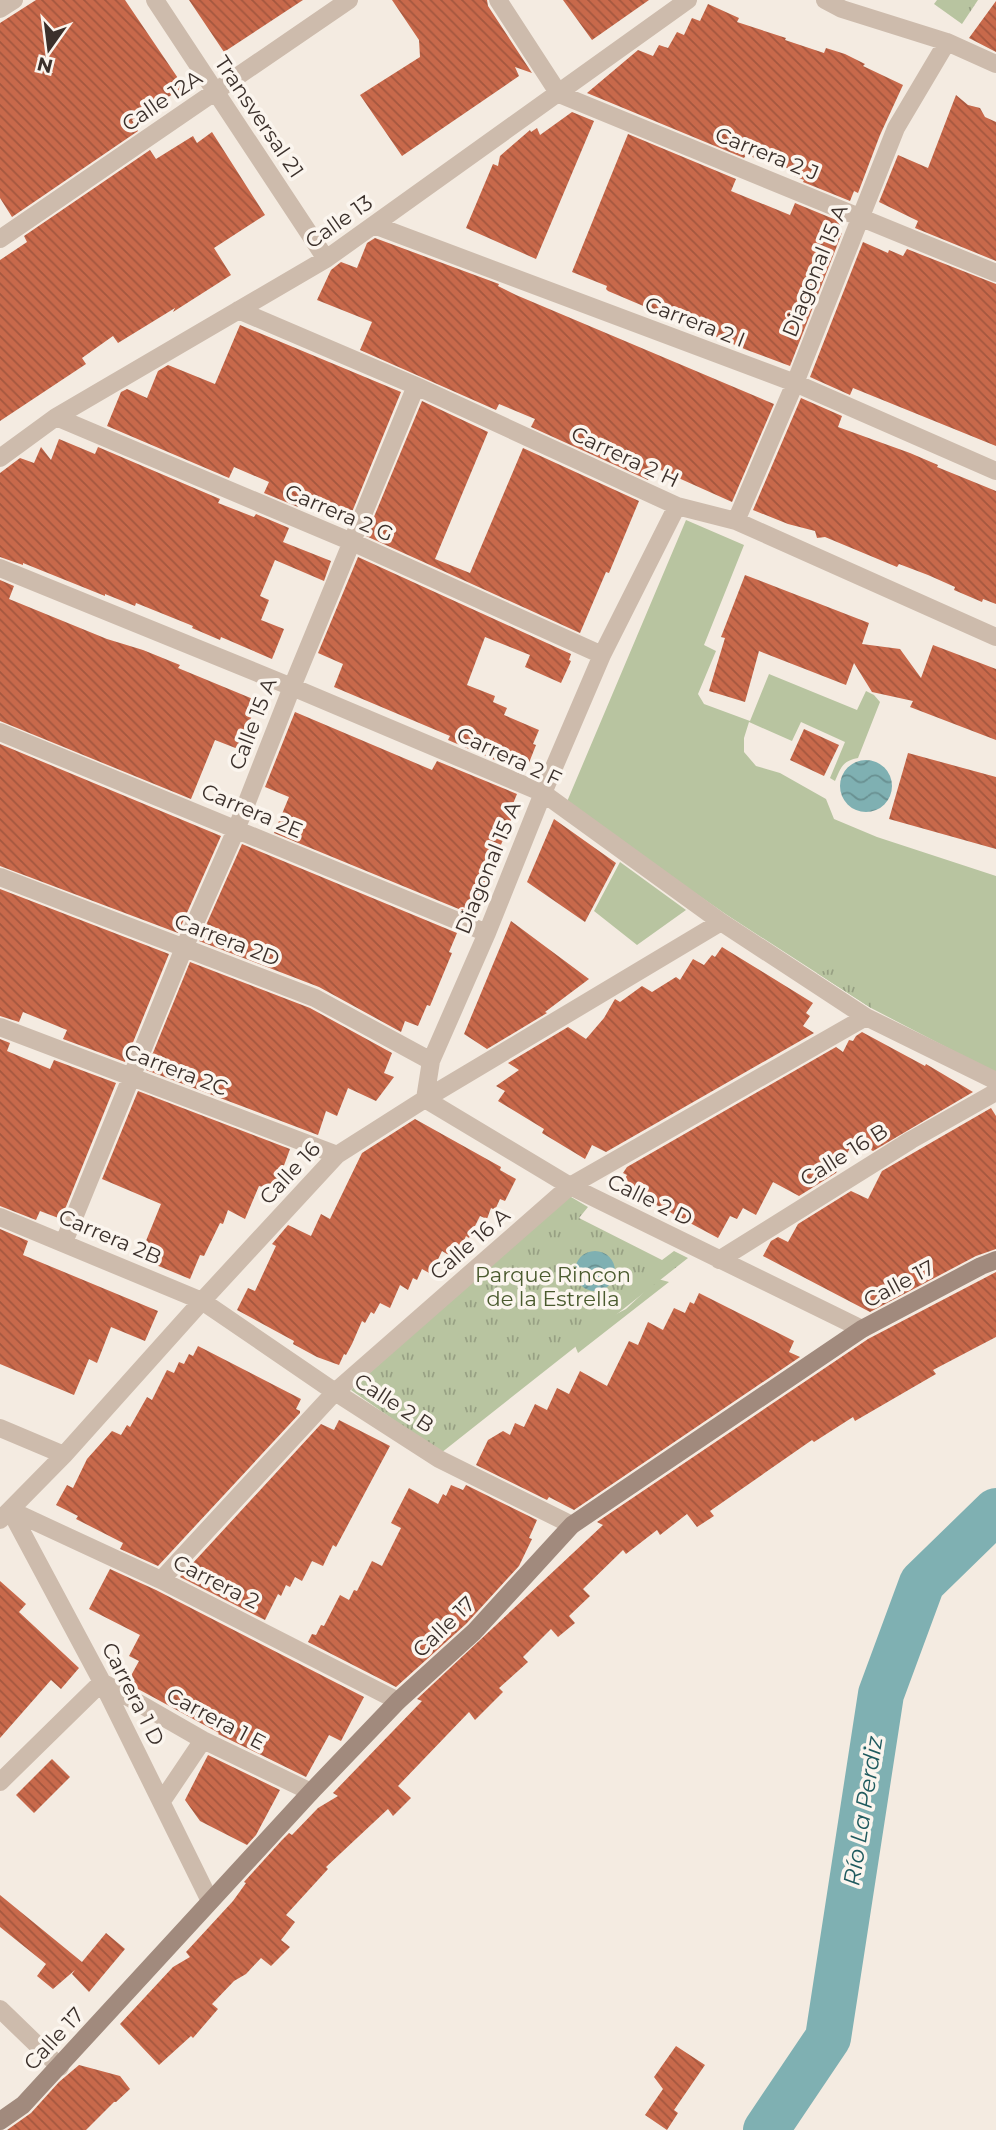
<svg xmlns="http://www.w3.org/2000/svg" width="996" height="2130" viewBox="0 0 996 2130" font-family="Montserrat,sans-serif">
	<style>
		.grass { fill: #b8c4a0 }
		.park { fill: url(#park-tufts) }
		.water { fill: url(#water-waves) }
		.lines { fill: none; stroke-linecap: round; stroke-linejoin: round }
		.river { stroke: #7fb0b2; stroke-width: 46 }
		.building { fill: url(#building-back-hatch) }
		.street { stroke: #cdbbac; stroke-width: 18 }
		.secondary { stroke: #a18a7d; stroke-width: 18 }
		.labels { text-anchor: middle; stroke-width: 7; stroke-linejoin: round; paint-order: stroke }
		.street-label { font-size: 21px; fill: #3b302b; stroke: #fbf5ee }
		.park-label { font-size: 21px; fill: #4a5a2e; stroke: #fbf5ee }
		.water-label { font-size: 23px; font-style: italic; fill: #1f5a5e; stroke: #fbf5ee }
	</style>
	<defs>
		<pattern id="park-tufts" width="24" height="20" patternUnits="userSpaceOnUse" patternTransform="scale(1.75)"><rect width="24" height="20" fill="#b8c4a0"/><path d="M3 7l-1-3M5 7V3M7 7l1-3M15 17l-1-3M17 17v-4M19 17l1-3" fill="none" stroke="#97a083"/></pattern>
		<pattern id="water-waves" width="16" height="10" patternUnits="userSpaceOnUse" patternTransform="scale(1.75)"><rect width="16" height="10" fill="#7fb0b2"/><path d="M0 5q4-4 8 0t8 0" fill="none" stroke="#699091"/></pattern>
		<pattern id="building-back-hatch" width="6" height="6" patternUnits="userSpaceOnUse" patternTransform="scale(1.75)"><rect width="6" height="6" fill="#c8694b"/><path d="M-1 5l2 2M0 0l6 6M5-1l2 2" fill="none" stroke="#a4573f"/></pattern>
	</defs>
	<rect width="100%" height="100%" fill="#f4ebe1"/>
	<path class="grass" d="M686,520L744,545L704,645L716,651L698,694L704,704L750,721L769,674L857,710L866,691L874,695L880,702L858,758C842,761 841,768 835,781L830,778L845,742L801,722L792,741L749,722L744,738V752L756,766L780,773L826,799L834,819L877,837L996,876V1073L871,1008L727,915L566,804Z
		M620,862L686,910L637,945L594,911Z
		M658,1279L669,1282L578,1353L562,1314L605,1320L626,1309Z"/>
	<path class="park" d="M937,0H978L962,24L934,4Z
		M844,965L870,982L871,1008L817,973Z
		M566,1194L588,1207L579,1218L662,1260L674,1251L688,1258L441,1453L351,1390Z"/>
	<path class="water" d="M840 786a26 26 0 1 1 52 0a26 26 0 1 1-52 0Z
		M575 1271a20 20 0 1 1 40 0a20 20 0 1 1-40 0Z"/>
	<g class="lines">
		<path class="river" d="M766,2130L828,2038L881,1694L922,1583L996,1511"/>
	</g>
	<path class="building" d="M36,0H125L184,87L132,120L138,131L12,217L0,198V23Z
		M189,0H303L224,52Z
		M392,0H487L488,6L532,73L515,67L519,76L402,156L360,95L420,57L419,40Z
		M563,0H649L592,40Z
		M996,1V52L969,38Z
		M708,4L739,18L737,22L786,38L785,40L824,53L826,48L845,54L865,64L863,66L903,85L880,135L858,193L854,191L850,201L803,182L804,180L794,176L796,171L746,155L744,158L587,93L638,50L653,56L659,45L668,48L677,32L684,35L692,18L700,21Z
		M956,95L968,105L980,108L985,117L996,122V261L915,228L918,221L879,202L898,155L928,168Z
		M572,112L594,121L536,259L466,228L493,164L498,166L500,156L530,130L531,132L537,128L540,135Z
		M212,132L265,215L214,248L231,275L173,312L175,308L118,343L113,336L82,358L86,364L0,421V260L27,242L24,236L150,150L156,159L193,136L197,143Z
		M628,134L736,179L731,191L790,215L795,203L841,222L837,230L842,233L790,366L747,350L608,291L606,289L607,286L572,272Z
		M375,238L499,284L498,286L516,295L774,404L732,502L654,467L648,480L531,427L535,419L499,404L496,410L360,350L372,322L317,300L331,270L341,262L357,268L367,243Z
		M863,242L888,253L889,250L903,256L907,249L996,284V446L853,388L850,395L810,377Z
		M240,325L401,392L350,517L304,498L298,507L264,493L269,482L234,467L229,478L107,426L121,392L127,389L147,398L158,371L168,365L215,384Z
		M801,398L842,416L838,427L910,453L938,465L937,467L996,491V604L983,599L982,602L954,590L955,587L928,575L899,564L897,567L825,537L817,538L815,531L788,524L753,510Z
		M422,401L488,432L435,559L470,573L523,448L639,501L609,573L606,572L580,633L366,536Z
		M59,439L95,454L98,447L220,499L218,503L254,517L256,514L289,528L283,542L331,561L324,581L275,560L260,596L269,600L261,620L284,629L272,659L221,637L220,640L192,628L193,626L136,603L135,606L105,594V596L23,563V565L0,557V473L20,458L34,463L41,447L51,460Z
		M358,557L571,654L569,660L571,661L561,683L525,667L530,655L485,637L467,685L495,696L493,702L507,708L504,715L539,730L533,744L536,745L525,773L448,740L450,736L334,687L343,664L318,653Z
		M745,575L869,623L862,644L900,649L921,678L933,645L996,669V740L910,707L913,701L872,692L854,663L846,685L759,651L745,702L709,691L725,638L721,637Z
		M0,580L14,586L9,599L107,639L143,650L180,665L178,668L258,701L238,749L215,740L191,799L0,721Z
		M295,712L432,770L437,761L517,794L510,811L514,813L477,903L471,900L466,912L274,833L289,797L265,787Z
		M804,729L839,745L824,776L790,760Z
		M0,744L221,836L178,933L0,866Z
		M908,753L996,777V849L889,819Z
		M554,819L616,863L585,922L527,882Z
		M242,844L457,933L449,952L452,953L430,1006L427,1005L418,1026L405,1021L401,1032L319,987L199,941Z
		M0,889L169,954L125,1062L63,1039L67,1030L23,1012L19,1022L0,1016Z
		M511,921L589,979L545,1012L547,1013L487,1049L464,1034Z
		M722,947L813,1003L806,1013L810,1016L803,1026L814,1033L606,1152L592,1145L585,1159L542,1133L544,1129L498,1101L505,1091L496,1086L519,1070L508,1063L568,1027L586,1039L604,1018L615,999L620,1002L642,986L652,992L676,977L680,980L693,959L704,965L712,955L715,957Z
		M190,962L310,1008L392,1053L384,1073L394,1077L376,1101L348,1088L337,1116L326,1111L318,1135L146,1070Z
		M862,1032L925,1066L926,1064L973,1092L873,1151L854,1141L836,1173L799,1196L773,1182L756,1215L743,1208L737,1219L730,1216L718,1238L621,1186L627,1175L623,1173L627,1167L836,1047L843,1052L849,1040L853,1041L856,1036Z
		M0,1039L10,1043L7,1051L50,1069L54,1060L116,1083L61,1219L40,1211L36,1220L0,1206Z
		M138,1091L290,1149L275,1190L259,1186L245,1219L228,1210L223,1224L220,1223L204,1256L200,1255L190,1279L139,1258L161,1204L102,1179Z
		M991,1108L996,1116V1249L976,1256L870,1312L763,1256L771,1241L778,1237L788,1242L798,1224L851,1191L868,1199L882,1171Z
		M415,1119L501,1167L500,1170L516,1179L505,1201L500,1199L495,1210L491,1208L487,1219L480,1216L469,1238L466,1236L461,1247L458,1246L452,1257L442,1251L431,1274L422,1269L417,1280L413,1278L408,1290L400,1285L390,1308L380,1303L374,1314L371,1312L365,1323L362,1321L352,1344L346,1355L344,1354L339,1365L317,1357L293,1344L294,1341L237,1310L248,1288L255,1291L276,1246L272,1244L288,1225L311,1236L321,1214L330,1219L362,1153Z
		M0,1229L28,1241L23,1255L158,1311L145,1341L111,1327L97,1363L89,1359L74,1395L0,1364Z
		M996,1272V1337L933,1370L936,1374L855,1421L853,1417L814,1442L812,1440L710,1511L714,1516L697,1527L687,1514L660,1535L657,1530L626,1554L623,1550L583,1589L590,1596L569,1616L575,1623L558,1637L551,1629L523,1657L528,1662L499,1688L503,1692L475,1720L469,1712L398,1786L411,1798L393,1816L388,1809L326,1867L328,1869L286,1915L295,1922L281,1940L290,1947L271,1966L261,1958L246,1974L234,1981L212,2004L218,2009L193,2038L191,2036L159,2065L120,2024L173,1967L190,1957L186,1952L233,1901L246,1883L244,1882L282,1840L289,1833L292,1835L318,1808L338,1796L333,1793L422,1701L417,1699L603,1525L597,1522L868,1339Z
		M699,1293L794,1341L789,1352L800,1357L574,1510L549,1497L547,1500L476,1465L488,1440L503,1431L510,1435L515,1423L524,1427L535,1404L547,1410L557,1388L569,1394L580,1371L607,1386L629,1341L638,1345L648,1322L663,1330L674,1308L685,1313L690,1302L694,1304Z
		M198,1346L301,1399L296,1409L300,1411V1413L158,1566L120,1549L123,1543L76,1519L78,1516L56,1505L67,1485L73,1488L87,1459L112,1431L121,1435L127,1425L130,1427L147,1397L152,1400L167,1370L174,1373L179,1362L184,1364L189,1354L193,1356Z
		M339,1420L390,1446L336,1547L333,1545L323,1566L312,1561L302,1581L295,1577L290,1587L286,1585L281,1596L278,1594L265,1620L180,1577L321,1424L334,1430Z
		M451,1485L463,1490L466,1485L537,1520L529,1538L532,1539L519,1566L466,1624L396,1687L308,1642L312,1634L316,1635L321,1625L324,1626L340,1595L349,1600L354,1590L357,1591L372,1561L382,1566L401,1528L391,1523L409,1488L438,1504L443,1494L446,1496Z
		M110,1569L156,1590L364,1697L341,1741L329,1735L306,1777L218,1734L219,1733L127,1683L139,1661L129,1656L140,1635L89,1609Z
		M0,1581L26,1604L19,1612L79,1668L61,1689L51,1680L0,1738Z
		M208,1755L280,1790L256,1835L247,1845L200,1821L185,1800Z
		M52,1759L70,1777L34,1813L16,1795Z
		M0,1895L82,1962L106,1933L125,1949L89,1992L72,1974L75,1970L53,1989L37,1976L46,1964L0,1927Z
		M676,2046L705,2065L674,2110L678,2113L667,2130L645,2115L663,2089L654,2077Z
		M79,2065L120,2076L130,2089L116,2102H114L86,2130H7L31,2113L59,2082Z"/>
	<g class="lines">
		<path class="street" d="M155,0L326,259
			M498,0L559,94L996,273
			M825,0L842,9L947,42L996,64
			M0,9L14,0
			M374,225L795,383L996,471
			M0,239L349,0
			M238,310L416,386L677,506L736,521L996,637
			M56,417L352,542L602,655
			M0,458L56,417L326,259L688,0
			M677,506L602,655L543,793L487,933L431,1061L425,1099L570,1186L862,1329
			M736,521L795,383L896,128L947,42
			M0,568L292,687L543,793L721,922L866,1017L996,1081
			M0,732L487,933
			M0,877L315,998L431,1061
			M0,1027L337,1155
			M0,1217L202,1301L335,1392L439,1459L572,1525
			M64,1242L184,948L236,830L292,687L416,386
			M719,1260L911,1140L996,1092
			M0,1428L64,1455
			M10,1510L102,1682L210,1901
			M10,1510L161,1580L398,1701
			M0,1520L64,1455L202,1301L337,1155L425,1099L721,922
			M161,1580L335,1392L570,1186L866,1017
			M0,1782L102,1682L203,1740L311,1792
			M162,1801L203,1740
			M0,2009L60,2067"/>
		<path class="secondary" d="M0,2121L23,2105L311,1792L398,1701L474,1632L572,1525L862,1329L981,1266L996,1260"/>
	</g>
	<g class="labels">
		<g class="street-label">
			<text transform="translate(162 101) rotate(-34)" y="7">Calle 12A</text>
			<text transform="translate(259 117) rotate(56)" y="7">Transversal 21</text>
			<text transform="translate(767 154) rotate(22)" y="7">Carrera 2 J</text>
			<text transform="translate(339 222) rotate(-35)" y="7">Calle 13</text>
			<text transform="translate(815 271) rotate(-68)" y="7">Diagonal 15 A</text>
			<text transform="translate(695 322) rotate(21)" y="7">Carrera 2 I</text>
			<text transform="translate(625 457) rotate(25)" y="7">Carrera 2 H</text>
			<text transform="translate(339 513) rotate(23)" y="7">Carrera 2 G</text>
			<text transform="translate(253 724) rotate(-69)" y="7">Calle 15 A</text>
			<text transform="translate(509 757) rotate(25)" y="7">Carrera 2 F</text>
			<text transform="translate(252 811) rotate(23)" y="7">Carrera 2E</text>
			<text transform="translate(488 868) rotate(-68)" y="7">Diagonal 15 A</text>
			<text transform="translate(227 940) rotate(21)" y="7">Carrera 2D</text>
			<text transform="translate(176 1070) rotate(21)" y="7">Carrera 2C</text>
			<text transform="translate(844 1155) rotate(-32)" y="7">Calle 16 B</text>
			<text transform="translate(290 1173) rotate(-47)" y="7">Calle 16</text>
			<text transform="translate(650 1200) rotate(26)" y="7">Calle 2 D</text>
			<text transform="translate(110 1237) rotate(23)" y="7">Carrera 2B</text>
			<text transform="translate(470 1244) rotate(-41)" y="7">Calle 16 A</text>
			<text transform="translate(899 1284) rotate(-28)" y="7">Calle 17</text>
			<text transform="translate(394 1403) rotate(33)" y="7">Calle 2 B</text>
			<text transform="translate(216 1582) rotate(27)" y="7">Carrera 2</text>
			<text transform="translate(444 1627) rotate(-44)" y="7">Calle 17</text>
			<text transform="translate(133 1694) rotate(63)" y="7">Carrera 1 D</text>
			<text transform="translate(216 1719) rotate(28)" y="7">Carrera 1 E</text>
			<text transform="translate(54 2039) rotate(-47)" y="7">Calle 17</text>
		</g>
		<g class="park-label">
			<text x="553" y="1282">Parque Rincon<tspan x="553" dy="24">de la Estrella</tspan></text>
		</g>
		<g class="water-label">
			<text transform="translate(863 1811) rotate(-81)" y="8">Río La Perdiz</text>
		</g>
	</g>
	<g transform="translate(49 49) rotate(194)" stroke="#fbf5ee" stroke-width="5" paint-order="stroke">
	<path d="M0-5L12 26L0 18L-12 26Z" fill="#3b302b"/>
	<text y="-10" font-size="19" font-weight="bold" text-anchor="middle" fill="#3b302b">N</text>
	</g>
</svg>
